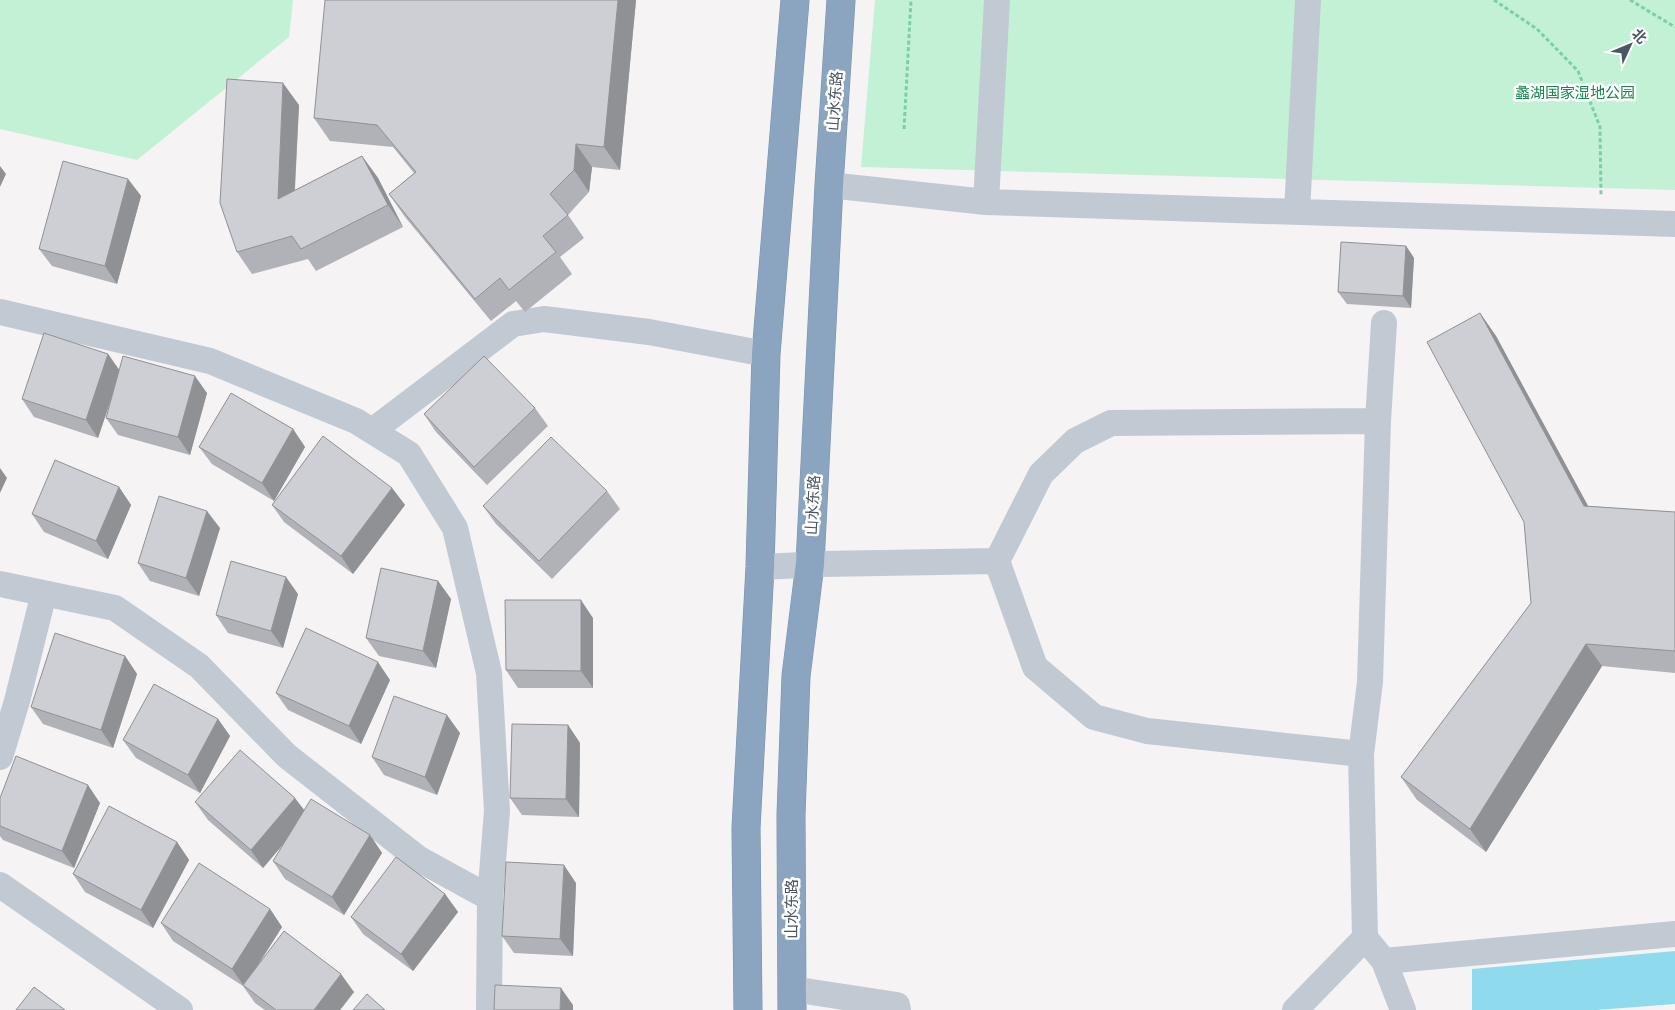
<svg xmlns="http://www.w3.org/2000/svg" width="1675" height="1010" viewBox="0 0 1675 1010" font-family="'Archivo Narrow','Noto Sans SC',sans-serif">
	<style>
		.green { fill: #c3f1d5 }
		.water { fill: #90daee }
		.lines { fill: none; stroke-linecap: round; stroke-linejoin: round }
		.highway-casing { stroke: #7690ad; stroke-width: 29 }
		.path { stroke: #7ad0a6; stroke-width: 3; stroke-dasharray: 4 2.5; stroke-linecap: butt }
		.minor { stroke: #c1cad2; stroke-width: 26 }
		.highway { stroke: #8ba5c1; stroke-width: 28 }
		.wall { fill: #b0b2b7 }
		.shaded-wall { fill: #909195 }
		.building { fill: #cdcfd5; stroke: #909195 }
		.labels { text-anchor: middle; stroke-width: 5; stroke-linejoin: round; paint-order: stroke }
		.park-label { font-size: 15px; fill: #17864f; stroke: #fff }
		.street-label { font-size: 15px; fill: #4a5661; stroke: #fff }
	</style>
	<rect width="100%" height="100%" fill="#f5f3f3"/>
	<path class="green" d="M0,0H293L289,37L137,160L0,129Z
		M875,0H1675V190L861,167Z"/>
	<path class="water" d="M1675,951V1004L1596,1010H1472V969Z"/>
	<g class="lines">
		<defs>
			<path id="highway" d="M748,1010L746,828L760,567L766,354L795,0
				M792,1010L791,815L796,676L810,564L829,185L841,0"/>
		</defs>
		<use href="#highway" class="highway-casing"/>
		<path class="path" d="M1494,0L1537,29L1578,71L1600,127L1601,196
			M1630,0L1675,27
			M904,129L911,0"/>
		<path class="minor" d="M829,185L986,202L1675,224
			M986,202L997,0
			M1297,212L1308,0
			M0,312L210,361L356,421L409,454L455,528L489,673L497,811L490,898
			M372,431L513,324L544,319L649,332L766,354
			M760,567L822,564L997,561
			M0,584L115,608L199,666L287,756L419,859L490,898L489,1010
			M1361,754L1147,731L1094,717L1035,667L997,561L1041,474L1075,441L1111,423L1378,421
			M0,757L17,701L44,593
			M0,885L180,1010
			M1365,938L1361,754L1370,682L1378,421L1384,323
			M1384,961L1403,1010
			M792,989L897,1005L898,1010
			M1295,1010L1365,938L1384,961L1675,934"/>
		<use href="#highway" class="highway"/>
	</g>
	<path class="wall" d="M636,0L620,170L592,167L589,192L568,215L584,238L560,257L572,274L525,312L516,301L491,321L405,217L389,194L414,173L393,147L330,141L314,118Z
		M299,105L295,190L362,156L378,178L403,227L316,271L308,259L252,274L237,252Z
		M128,179L141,196L117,284L52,266L39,249Z
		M1406,246L1414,258L1411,308L1347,304L1338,292Z
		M1480,313L1496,336L1588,506L1675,512V673L1602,666L1486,852L1417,800L1401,777L1531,603L1524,522Z
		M108,354L119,370L207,393L190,455L118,435L106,418L111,400L98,438L34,417L22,399Z
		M535,408L548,426L487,485L436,432L424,414Z
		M293,429L305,447L274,501L212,464L199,447Z
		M119,487L131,505L108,559L44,532L32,514Z
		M392,488L405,505L353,574L284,522L272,505Z
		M607,491L620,509L552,579L496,524L483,506Z
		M220,528L199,596L150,581L138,563Z
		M438,581L451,599L436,668L379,656L366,638Z
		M298,594L283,648L228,633L216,615Z
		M593,618V688H518L506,670Z
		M125,656L137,674L113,748L43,724L31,707Z
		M390,680L361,744L288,710L276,693Z
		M218,719L230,736L200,793L136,758L123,740Z
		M568,725L580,743L579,817L522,815L510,798Z
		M460,733L437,795L384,775L372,757Z
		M0,798L100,803L74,868L3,840L0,836Z
		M195,802L304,810L370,835L382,853L344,915L285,879L273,861L285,842L263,868L208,820Z
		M177,842L189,860L153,928L85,892L73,874Z
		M576,883L573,956L514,953L502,936Z
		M445,894L458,912L413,971L363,934L351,917Z
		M270,909L282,927L256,969L354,992L340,1010H265L255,1003L243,986L173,941L161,923Z"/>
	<path class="shaded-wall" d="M618,0H636L620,170L604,147Z
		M283,83L299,105L293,221L278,199Z
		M576,144L592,167L589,192L574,170Z
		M362,156L378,178L403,227L388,205Z
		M0,166L6,174L0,187Z
		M128,179L141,196L117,284L105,266Z
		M1406,246L1414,258L1411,308L1403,296Z
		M1480,313L1496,336L1600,528L1584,506Z
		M108,354L120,371L98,438L86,420Z
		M195,376L207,393L190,455L178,437Z
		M293,429L305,447L274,501L262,483Z
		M0,468L7,478L0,493Z
		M119,487L131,505L108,559L96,541Z
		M392,488L405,505L353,574L341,556Z
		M207,511L220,528L199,596L186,578Z
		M286,577L298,594L283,648L271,631Z
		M438,581L451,599L436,668L423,651Z
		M581,600L593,618V688L581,671Z
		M1586,644L1602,666L1486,852L1470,829Z
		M125,656L137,674L113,748L101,730Z
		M378,662L390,680L361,744L349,726Z
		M447,715L460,733L437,795L425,777Z
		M218,719L230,736L200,793L188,775Z
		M568,725L580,743L579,817L566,799Z
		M88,785L100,803L74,868L62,851Z
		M295,798L308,815L263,868L251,850Z
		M370,835L382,853L344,915L332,897Z
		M177,842L189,860L153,928L141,910Z
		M564,865L576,883L573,956L560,939Z
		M445,894L458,912L413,971L401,954Z
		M270,909L282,927L244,986L232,969Z
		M341,974L354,992L340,1010H314Z
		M561,988L573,1005V1010H560Z"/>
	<path class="building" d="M325,0H618L604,147L576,144L574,170L550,194L568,215L543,236L556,252L509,290L500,278L475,299L389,194L416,172L377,125L314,118Z
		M227,79L283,83L278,199L362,156L388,205L301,249L292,236L237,252L220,203Z
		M63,161L128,179L105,266L39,249Z
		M1341,242L1406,246L1403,296L1338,292Z
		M1480,313L1584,506L1675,512V651L1586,644L1470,829L1401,777L1531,603L1524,522L1427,342Z
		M44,333L108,354L86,420L22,399Z
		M123,356L195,376L178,437L106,418Z
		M484,356L535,408L474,467L424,414Z
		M231,393L293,429L262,483L199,447Z
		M323,436L392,488L341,556L272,505Z
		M551,437L607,491L539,561L483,506Z
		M55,460L119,487L96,541L32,514Z
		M159,496L207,511L186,578L138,563Z
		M231,561L286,577L271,631L216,615Z
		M381,568L438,581L423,651L366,638Z
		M505,600H581V671L506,670Z
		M306,628L378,662L349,726L276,693Z
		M55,633L125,656L101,730L31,707Z
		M154,684L218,719L188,775L123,740Z
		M394,696L447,715L425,777L372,757Z
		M512,724L568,725L566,799L510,798Z
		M240,750L295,798L251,850L195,802Z
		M16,756L88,785L62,851L0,826V798Z
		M311,799L370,835L332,897L273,861Z
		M109,806L177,842L141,910L73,874Z
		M396,857L445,894L401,954L351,917Z
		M506,862L564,865L560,939L502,936Z
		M199,863L270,909L232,969L161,923Z
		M284,931L341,974L314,1010H276L243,985Z
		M495,985L561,988L560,1010H494Z
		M34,987L65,1010H16Z
		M367,994L385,1010H353Z"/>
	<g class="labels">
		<g class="park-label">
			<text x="1575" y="98">蠡湖国家湿地公园</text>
		</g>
		<g class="street-label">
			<text transform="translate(835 101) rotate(-86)" y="5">山水东路</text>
			<text transform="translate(813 505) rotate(-87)" y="5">山水东路</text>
			<text transform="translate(792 909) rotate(-90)" y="5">山水东路</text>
		</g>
	</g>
	<g transform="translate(1630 45) rotate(46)" stroke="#ffffff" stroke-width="4" paint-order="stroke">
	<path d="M0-4L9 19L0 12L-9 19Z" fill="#4a5661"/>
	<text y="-8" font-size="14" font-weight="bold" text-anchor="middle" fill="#4a5661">北</text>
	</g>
</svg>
